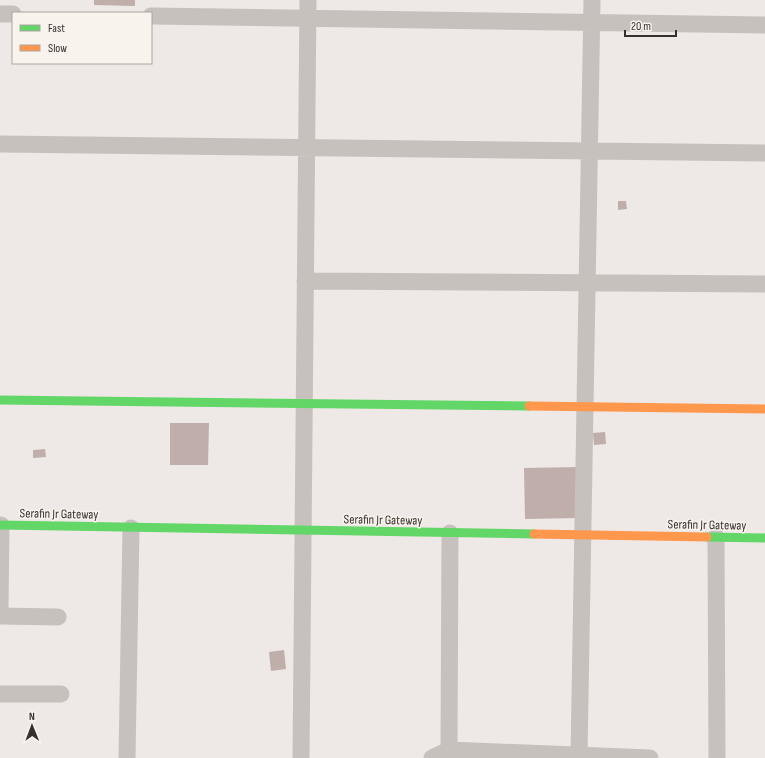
<svg xmlns="http://www.w3.org/2000/svg" width="765" height="758" viewBox="0 0 765 758" font-family="'Sofia Sans Condensed',sans-serif">
	<style>
		.building { fill: #bfaeaa }
		.lines { fill: none; stroke-linecap: round; stroke-linejoin: round }
		.street { stroke: #c7c1be; stroke-width: 17 }
		.fast { stroke: #63d668; stroke-width: 9 }
		.slow { stroke: #ff974d; stroke-width: 9 }
		.labels { text-anchor: middle; stroke-width: 3; stroke-linejoin: round; paint-order: stroke }
		.street-label { font-size: 13px; fill: #382f2c; stroke: #f9f3ee }
	</style>
	<rect width="100%" height="100%" fill="#eee9e6"/>
	<path class="building" d="M94,0H135V6L94,5Z
		M618,201H626L627,209L618,210Z
		M170,423H209L208,465H170Z
		M605,432L606,444L594,445L593,433Z
		M45,449L46,457L33,458V450Z
		M579,467L580,518L525,519L524,468Z
		M284,650L286,669L271,671L269,652Z"/>
	<g class="lines">
		<path class="street" d="M0,14H13
			M151,16L765,25
			M0,144L765,153
			M305,281L765,284
			M716,537L717,758
			M0,608L1,525
			M0,616L58,617
			M0,694H61
			M449,750L450,533
			M579,755L592,0
			M127,758L131,528
			M301,758L308,0
			M432,758L449,750L650,758"/>
		<path class="fast" d="M0,400L529,406
			M0,525L534,534
			M707,537L765,538"/>
		<path class="slow" d="M529,406L765,409
			M534,534L707,537"/>
	</g>
	<g class="labels">
		<g class="street-label">
			<text transform="translate(59 513) rotate(1)" y="5">Serafin Jr Gateway</text>
			<text transform="translate(383 519) rotate(1)" y="5">Serafin Jr Gateway</text>
			<text transform="translate(707 524) rotate(1)" y="5">Serafin Jr Gateway</text>
		</g>
	</g>
	<rect x="12" y="12" width="140" height="52" fill="#f9f3ee" stroke="#aca5a0"/>
	<rect x="20" y="25" width="20" height="6" fill="#63d668" stroke="#aca5a0"/>
	<text x="48" y="32" font-size="12" fill="#382f2c">Fast</text>
	<rect x="20" y="45" width="20" height="6" fill="#ff974d" stroke="#aca5a0"/>
	<text x="48" y="52" font-size="12" fill="#382f2c">Slow</text>
	<g transform="translate(32 726) rotate(359)" stroke="#f9f3ee" stroke-width="3" paint-order="stroke">
	<path d="M0-3L7 15L0 10L-7 15Z" fill="#382f2c"/>
	<text y="-6" font-size="11" font-weight="bold" text-anchor="middle" fill="#382f2c">N</text>
	</g>
	<path d="M625 30v6h51v-6" fill="none" stroke="#382f2c" stroke-width="2"/>
	<text x="631" y="30" font-size="12" fill="#382f2c" stroke="#f9f3ee" stroke-width="3" paint-order="stroke">20 m</text>
</svg>
